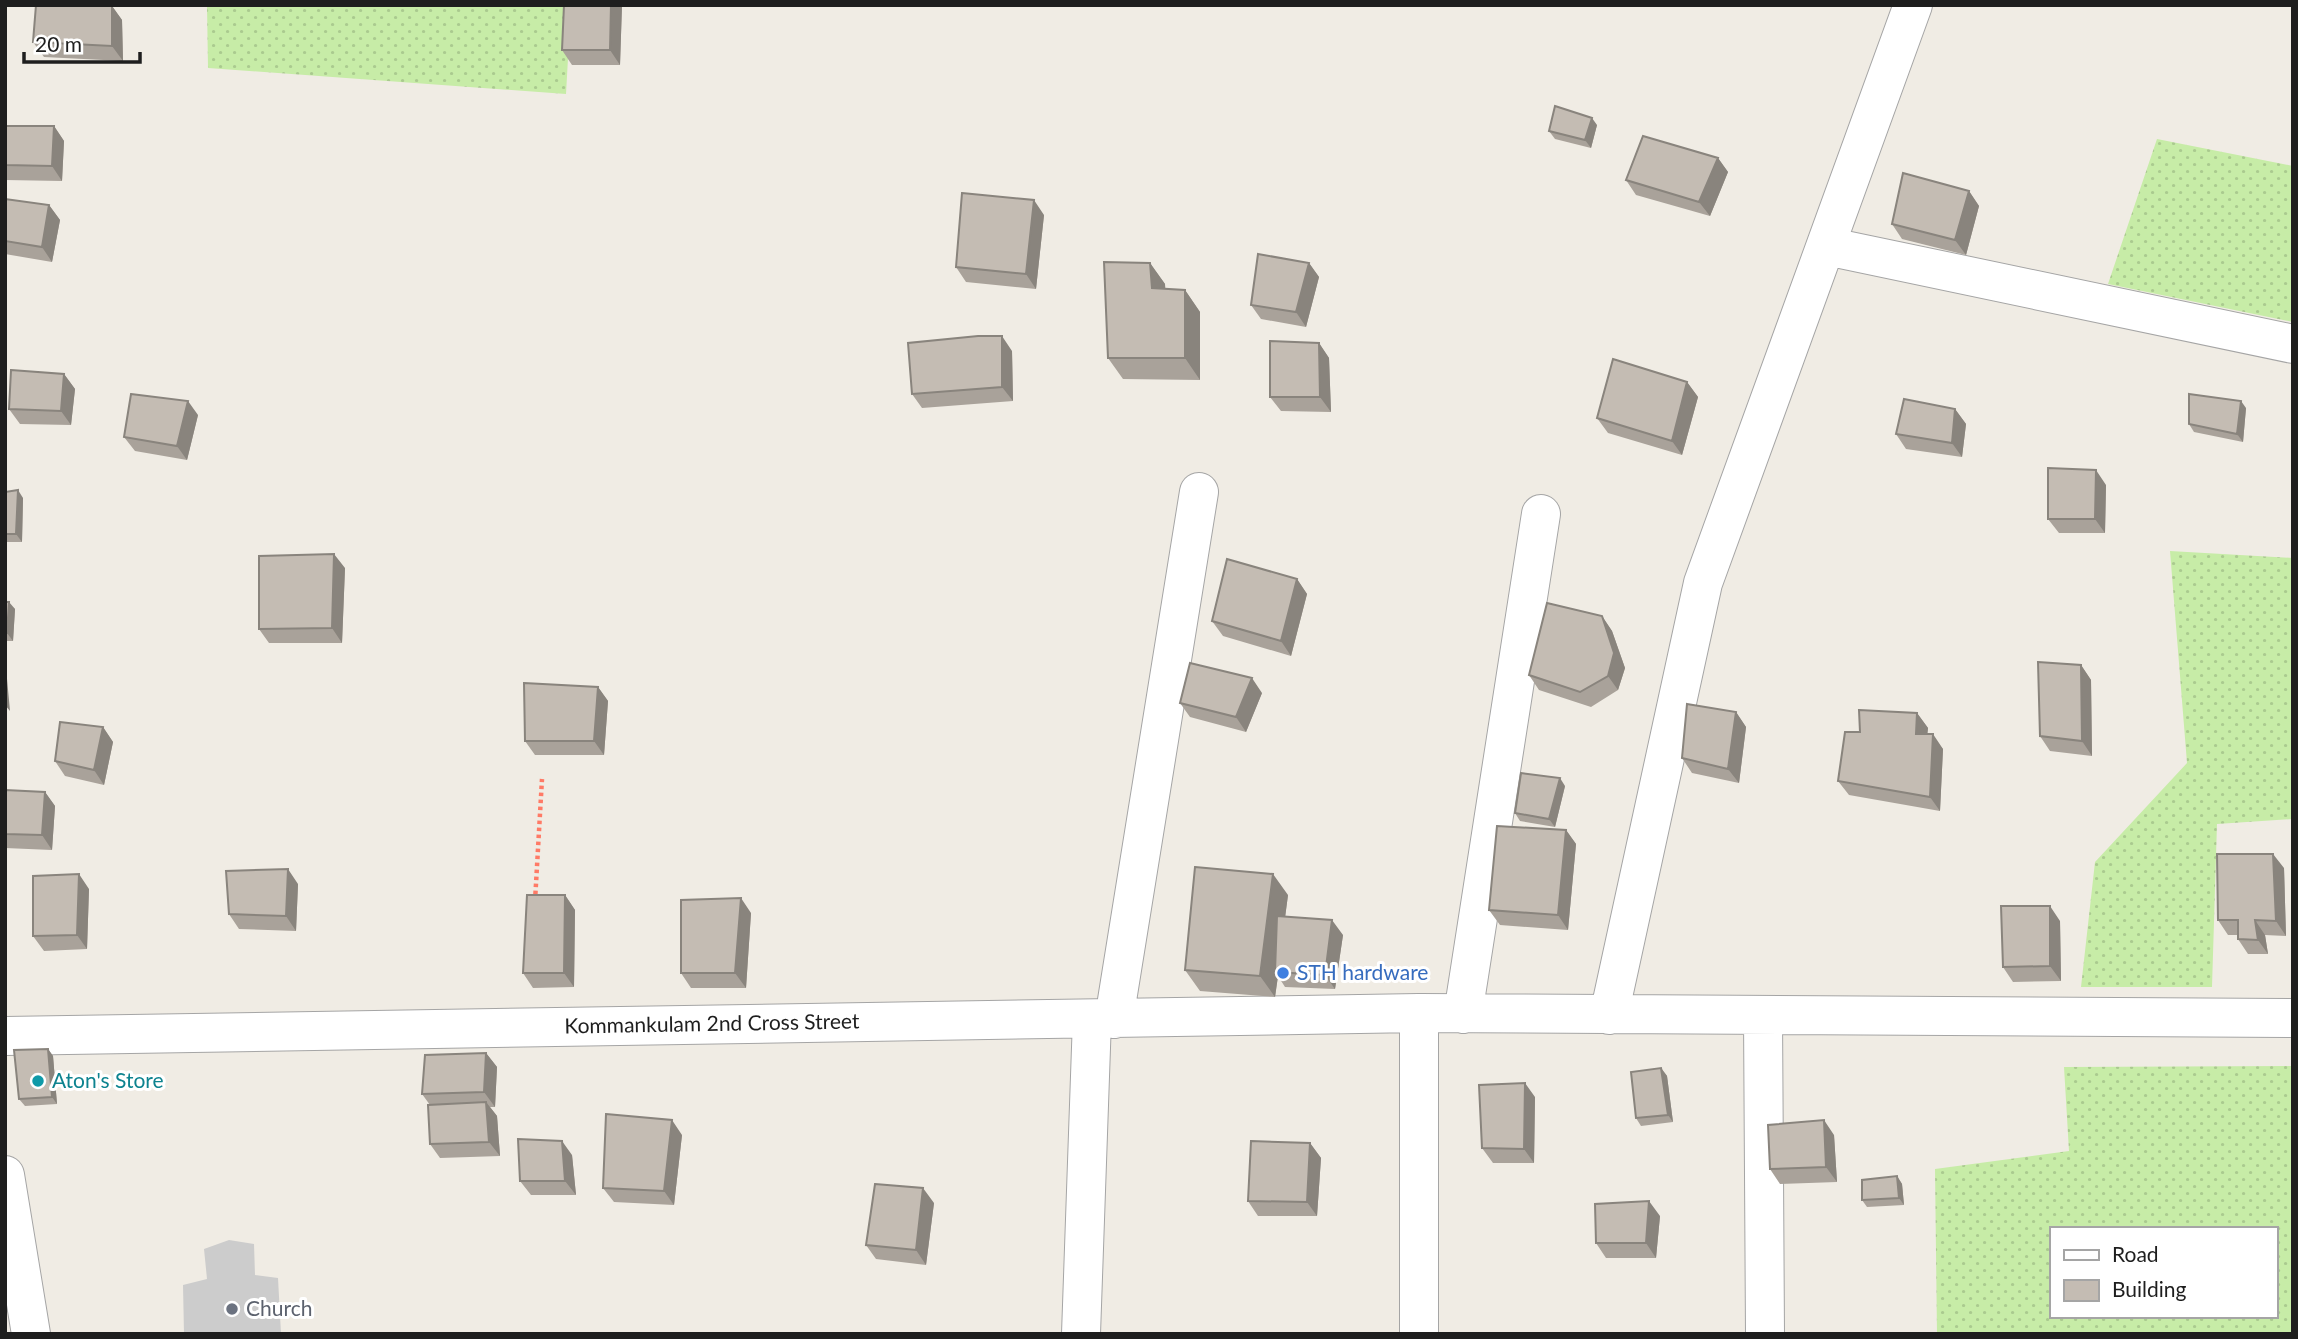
<svg xmlns="http://www.w3.org/2000/svg" width="2298" height="1339" viewBox="0 0 2298 1339" font-family="Lato,sans-serif">
	<style>
		.religious { fill: #ccc }
		.grass { fill: url(#grass-dots); fill-rule: evenodd }
		.lines { fill: none; stroke-linecap: round; stroke-linejoin: round }
		.minor-casing { stroke: #a5a5a5; stroke-width: 40 }
		.path { stroke: #ff7a66; stroke-width: 4.5; stroke-dasharray: 3.5 3.5; stroke-linecap: butt }
		.minor { stroke: #fff; stroke-width: 38 }
		.wall { fill: #a9a29a }
		.shaded-wall { fill: #89847d }
		.building { fill: #c4bcb3; stroke: #89847d; stroke-width: 2 }
		.shop-dot { fill: #3f7fe0; stroke: #fff; stroke-width: 2.5 }
		.culture-dot { fill: #0f9aa8; stroke: #fff; stroke-width: 2.5 }
		.worship-dot { fill: #6b7280; stroke: #fff; stroke-width: 2.5 }
		.labels { text-anchor: middle; stroke-width: 6; stroke-linejoin: round; paint-order: stroke }
		.shop-label { font-size: 21px; fill: #366cbe; stroke: #fff; text-anchor: start }
		.street-label { font-size: 21px; fill: #1e1e1e; stroke: #fff }
		.culture-label { font-size: 21px; fill: #0d838f; stroke: #fff; text-anchor: start }
		.worship-label { font-size: 21px; fill: #5b616d; stroke: #fff; text-anchor: start }
	</style>
	<defs>
		<pattern id="grass-dots" width="8" height="8" patternUnits="userSpaceOnUse" patternTransform="scale(1.75)"><rect width="8" height="8" fill="#c7eca7"/><path d="M2 2h.1M6 6h.1" fill="none" stroke="#aaca8f" stroke-width="1.8" stroke-linecap="round"/></pattern>
	</defs>
	<rect width="100%" height="100%" fill="#f0ece4"/>
	<path class="religious" d="M229,1240L254,1244L255,1275L278,1278L281,1334H184L183,1285L207,1279L204,1249Z"/>
	<path class="grass" d="M207,5H571L566,94L208,68Z
		M2157,139L2293,166V322L2108,284Z
		M2170,551L2293,558V819L2217,824L2212,987H2081L2095,862L2187,763Z
		M2293,1066V1334H1937L1935,1169L2069,1151L2064,1067ZM2051,1229H2275V1316H2051Z"/>
	<g class="lines">
		<defs>
			<path id="minor" d="M1826,246L2293,344
				M1419,1013V1334
				M1463,1014L1541,514
				M1609,1015L1703,583L1913,5
				M1763,1016L1765,1334
				M1114,1019L1199,492
				M5,1036L1419,1013L2293,1018
				M5,1175L31,1334
				M1081,1334L1092,1019"/>
		</defs>
		<use href="#minor" class="minor-casing"/>
		<path class="path" d="M535,901L542,779"/>
		<use href="#minor" class="minor"/>
	</g>
	<path class="wall" d="M622,5L620,65H572L562,50Z
		M112,6L122,20L123,61L44,57L33,42Z
		M1597,125L1591,148L1555,139L1549,131Z
		M5,126H54L64,141L62,181L5,180Z
		M1718,158L1728,172L1710,216L1636,195L1626,180Z
		M1969,191L1979,206L1966,255L1902,239L1892,224Z
		M5,199L49,205L60,220L52,262L5,254Z
		M1044,215L1036,289L966,282L956,267Z
		M1150,263L1165,284V289L1185,290L1200,312V380L1123,379L1108,358Z
		M1309,263L1319,277L1306,327L1261,319L1251,305Z
		M1319,343L1329,358L1331,412L1281,411L1270,397Z
		M1012,351L1013,401L922,408L912,394Z
		M64,374L75,389L71,425L20,424L9,409Z
		M1687,382L1698,397L1682,455L1608,433L1597,418Z
		M2246,408L2243,442L2194,432L2189,424Z
		M1955,409L1966,424L1962,457L1906,449L1896,434Z
		M198,415L187,460L135,451L124,437Z
		M2106,485L2105,533H2059L2048,519Z
		M5,492L23,498L22,542H5Z
		M345,568L342,643H269L259,629Z
		M1297,579L1307,594L1291,656L1223,636L1212,621Z
		M5,602L15,609L13,641H5Z
		M1602,616L1612,631L1625,668L1618,690L1591,707L1539,690L1529,675Z
		M2081,665L2091,680L2092,756L2050,751L2040,736Z
		M598,687L608,701L604,755H535L525,741Z
		M1262,693L1246,732L1190,717L1180,703Z
		M1736,712L1746,727L1739,783L1692,773L1682,758Z
		M1917,713L1928,728L1927,734L1943,749L1940,811L1849,795L1838,781L1860,732Z
		M103,727L113,742L104,785L65,776L55,761Z
		M1565,786L1555,827L1520,821L1515,813Z
		M5,790L45,792L55,806L52,850L5,848Z
		M1566,830L1576,844L1568,930L1500,925L1489,910Z
		M2284,868L2286,936L2265,935L2268,954H2248L2238,939V935H2228L2218,920Z
		M298,884L296,931L239,929L229,914Z
		M89,889L87,949L44,951L33,936Z
		M565,895L575,910L574,987L533,988L523,973Z
		M1288,895L1285,917L1343,935L1335,989L1285,987L1278,976L1275,997L1200,991L1185,970Z
		M751,913L746,988H691L681,973Z
		M2060,921L2061,981L2013,982L2003,967Z
		M48,1049L53,1056L57,1104L25,1106L19,1099Z
		M486,1053L497,1067L495,1107H490L497,1116L500,1156L440,1158L430,1144V1105L422,1094Z
		M1661,1068L1667,1076L1673,1122L1641,1126L1636,1118Z
		M1535,1097L1534,1163H1493L1482,1148Z
		M682,1135L674,1205L614,1202L603,1188Z
		M1834,1135L1837,1182L1780,1184L1770,1169Z
		M1310,1143L1321,1158L1317,1216H1258L1248,1201Z
		M572,1155L576,1195H531L520,1181Z
		M1897,1176L1902,1184L1904,1205L1867,1207L1862,1200Z
		M934,1203L926,1265L876,1259L866,1245Z
		M1660,1216L1656,1258H1606L1596,1243Z"/>
	<path class="shaded-wall" d="M611,5H622L620,65L610,50Z
		M112,6L122,20L123,61L112,46Z
		M1592,118L1597,125L1591,148L1585,140Z
		M54,126L64,141L62,181L52,166Z
		M1718,158L1728,172L1710,216L1699,202Z
		M1969,191L1979,206L1966,255L1955,240Z
		M1034,200L1044,215L1036,289L1026,274Z
		M49,205L60,220L52,262L42,247Z
		M1150,263L1165,284L1167,310L1152,288Z
		M1309,263L1319,277L1306,327L1296,312Z
		M1185,290L1200,312V380L1185,358Z
		M1002,336L1012,351L1013,401L1002,387Z
		M1319,343L1329,358L1331,412L1320,397Z
		M64,374L75,389L71,425L61,411Z
		M1687,382L1698,397L1682,455L1672,441Z
		M188,401L198,415L187,460L177,446Z
		M2241,401L2246,408L2243,442L2237,434Z
		M1955,409L1966,424L1962,457L1952,443Z
		M2096,470L2106,485L2105,533L2095,519Z
		M18,490L23,498L22,542L16,534Z
		M334,554L345,568L342,643L332,628Z
		M1297,579L1307,594L1291,656L1281,641Z
		M9,602L15,609L13,641L7,633Z
		M1602,616L1612,631L1625,668L1618,690L1608,676Z
		M2081,665L2091,680L2092,756L2082,741Z
		M5,667L6,668L10,711L5,705Z
		M1252,678L1262,693L1246,732L1236,717Z
		M598,687L608,701L604,755L594,741Z
		M1736,712L1746,727L1739,783L1728,769Z
		M1917,713L1928,728L1926,749L1916,734Z
		M103,727L113,742L104,785L94,770Z
		M1933,734L1943,749L1940,811L1930,797Z
		M1560,778L1565,786L1555,827L1549,819Z
		M45,792L55,806L52,850L42,835Z
		M1566,830L1576,844L1568,930L1558,915Z
		M2273,854L2284,868L2286,936L2276,921Z
		M288,869L298,884L296,931L286,916Z
		M79,874L89,889L87,949L77,935Z
		M1273,874L1288,895L1278,972H1275L1278,976L1275,997L1260,976Z
		M565,895L575,910L574,987L564,973Z
		M741,898L751,913L746,988L735,973Z
		M2050,906L2060,921L2061,981L2050,966Z
		M1332,920L1343,935L1335,989L1325,975Z
		M2255,920L2265,935L2268,954L2258,940Z
		M48,1049L53,1056L57,1104L52,1097Z
		M486,1053L497,1067L495,1107L484,1092Z
		M1661,1068L1667,1076L1673,1122L1668,1115Z
		M1525,1083L1535,1097L1534,1163L1524,1149Z
		M486,1102L497,1116L500,1156L489,1142Z
		M672,1120L682,1135L674,1205L664,1191Z
		M1824,1120L1834,1135L1837,1182L1826,1167Z
		M562,1141L572,1155L576,1195L565,1181Z
		M1310,1143L1321,1158L1317,1216L1307,1202Z
		M1897,1176L1902,1184L1904,1205L1899,1198Z
		M923,1188L934,1203L926,1265L916,1250Z
		M1649,1201L1660,1216L1656,1258L1646,1243Z"/>
	<path class="building" d="M36,5L112,6V46L33,42Z
		M564,5H611L610,50H562Z
		M1555,106L1592,118L1585,140L1549,131Z
		M5,126H54L52,166L5,165Z
		M1643,136L1718,158L1699,202L1626,180Z
		M1903,173L1969,191L1955,240L1892,224Z
		M962,193L1034,200L1026,274L956,267Z
		M5,199L49,205L42,247L5,241Z
		M1258,254L1309,263L1296,312L1251,305Z
		M1104,262L1150,263L1152,288L1185,290V358H1108Z
		M978,336H1002V387L912,394L908,343Z
		M1270,341L1319,343L1320,397H1270Z
		M1613,359L1687,382L1672,441L1597,418Z
		M11,370L64,374L61,411L9,409Z
		M131,394L188,401L177,446L124,437Z
		M2189,394L2241,401L2237,434L2189,424Z
		M1904,399L1955,409L1952,443L1896,434Z
		M2048,468L2096,470L2095,519H2048Z
		M18,490L16,534H5V492Z
		M334,554L332,628L259,629V556Z
		M1227,559L1297,579L1281,641L1212,621Z
		M5,602H9L7,633H5Z
		M1547,603L1602,616L1614,653L1608,676L1580,692L1529,675Z
		M2038,662L2081,665L2082,741L2040,736Z
		M1190,663L1252,678L1236,717L1180,703Z
		M524,683L598,687L594,741H525Z
		M1687,704L1736,712L1728,769L1682,758Z
		M1859,710L1917,713L1916,734H1933L1930,797L1838,781L1845,732H1860Z
		M60,722L103,727L94,770L55,761Z
		M1521,773L1560,778L1549,819L1515,813Z
		M5,790L45,792L42,835L5,834Z
		M1497,826L1566,830L1558,915L1489,910Z
		M2217,854H2273L2276,921L2255,920L2258,940L2238,939V920H2218Z
		M1195,867L1273,874L1260,976L1185,970Z
		M288,869L286,916L229,914L226,871Z
		M79,874L77,935L33,936V876Z
		M527,895H565L564,973H523Z
		M741,898L735,973H681V900Z
		M2001,906H2050V966L2003,967Z
		M1277,916L1332,920L1325,975L1275,972Z
		M48,1049L52,1097L19,1099L14,1050Z
		M486,1053L484,1092L422,1094L425,1055Z
		M1661,1068L1668,1115L1636,1118L1631,1072Z
		M1525,1083L1524,1149L1482,1148L1479,1085Z
		M486,1102L489,1142L430,1144L428,1105Z
		M606,1114L672,1120L664,1191L603,1188Z
		M1824,1120L1826,1167L1770,1169L1768,1125Z
		M518,1139L562,1141L565,1181H520Z
		M1251,1141L1310,1143L1307,1202L1248,1201Z
		M1897,1176L1899,1198L1862,1200V1180Z
		M875,1184L923,1188L916,1250L866,1245Z
		M1649,1201L1646,1243H1596L1595,1204Z"/>
	<circle class="shop-dot" cx="1283" cy="973" r="7"/>
	<circle class="culture-dot" cx="38" cy="1081" r="7"/>
	<circle class="worship-dot" cx="232" cy="1309" r="7"/>
	<g class="labels">
		<g class="shop-label">
			<text x="1297" y="980">STH hardware</text>
		</g>
		<g class="street-label">
			<text transform="translate(712 1024) rotate(-1)" y="7">Kommankulam 2nd Cross Street</text>
		</g>
		<g class="culture-label">
			<text x="52" y="1088">Aton's Store</text>
		</g>
		<g class="worship-label">
			<text x="246" y="1316">Church</text>
		</g>
	</g>
	<rect width="2298" height="1339" fill="none" stroke="#1e1e1e" stroke-width="14"/>
	<rect x="2050" y="1227" width="228" height="91" fill="#ffffff" stroke="#a5a5a5" stroke-width="2"/>
	<rect x="2064" y="1250" width="35" height="10" fill="#ffffff" stroke="#a5a5a5" stroke-width="2"/>
	<text x="2112" y="1262" font-size="21" fill="#1e1e1e">Road</text>
	<rect x="2064" y="1280" width="35" height="21" fill="#c4bcb3" stroke="#a5a5a5" stroke-width="2"/>
	<text x="2112" y="1297" font-size="21" fill="#1e1e1e">Building</text>
	<path d="M24 52v10h116v-10" fill="none" stroke="#1e1e1e" stroke-width="3.5"/>
	<text x="35" y="52" font-size="21" fill="#1e1e1e" stroke="#ffffff" stroke-width="5" paint-order="stroke">20 m</text>
</svg>
